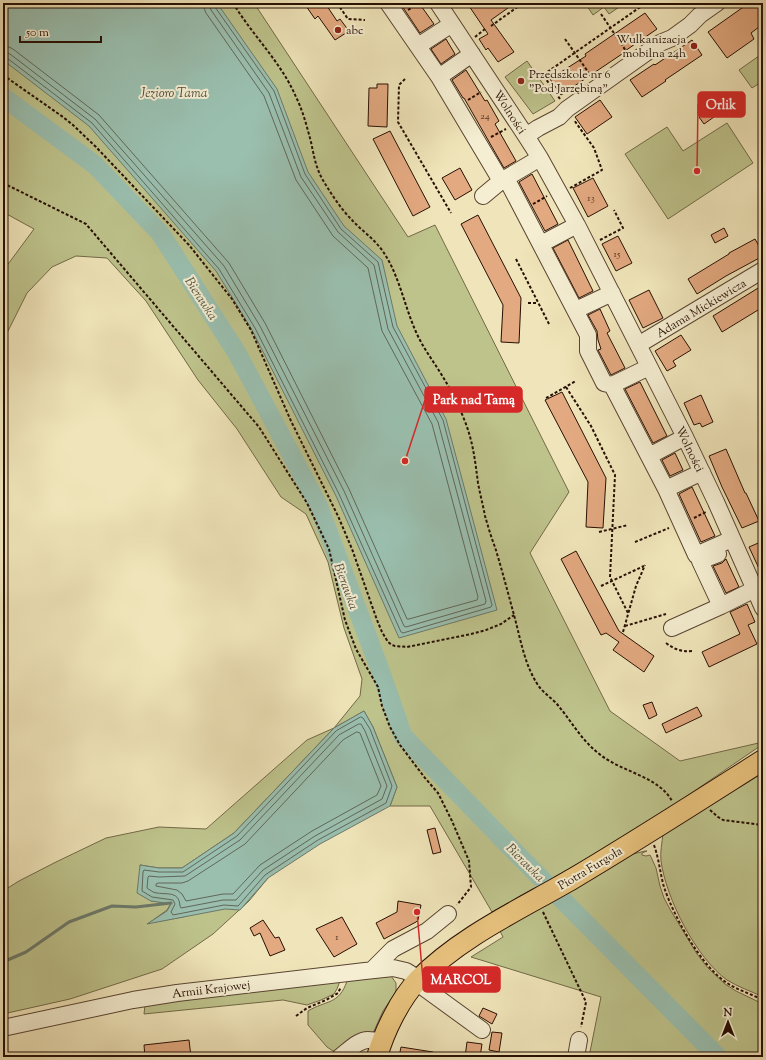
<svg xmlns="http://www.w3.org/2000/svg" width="766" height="1060" viewBox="0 0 766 1060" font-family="'Sorts Mill Goudy',serif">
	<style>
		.green { fill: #bec38c; stroke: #726948 }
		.water { fill: #9abfaf; stroke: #6c796a }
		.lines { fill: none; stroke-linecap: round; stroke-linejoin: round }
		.shore { stroke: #606759; stroke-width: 1 }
		.stream { stroke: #6c796a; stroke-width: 3 }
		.river { stroke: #9abfaf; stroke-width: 19 }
		.building { fill: #e3a980; stroke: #270f03 }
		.minor-casing { stroke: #594431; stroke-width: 18 }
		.major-casing { stroke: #270f03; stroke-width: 22 }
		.path { stroke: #270f03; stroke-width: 2; stroke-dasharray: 3 2; stroke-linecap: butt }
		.minor { stroke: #f5eed2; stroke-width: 16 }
		.major { stroke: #e8c27d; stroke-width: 20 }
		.poi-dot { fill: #8f2418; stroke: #f5eed2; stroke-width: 1.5 }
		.labels { text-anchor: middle; stroke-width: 4; stroke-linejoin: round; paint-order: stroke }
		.number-label { font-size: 10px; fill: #563622 }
		.poi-label { font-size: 12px; fill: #270f03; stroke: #f5eed2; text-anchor: start }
		.street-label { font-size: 12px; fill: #270f03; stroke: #f5eed2 }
		.water-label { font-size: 13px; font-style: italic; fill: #4f4d3f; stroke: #f5eed2 }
		.leader { fill: none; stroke: #d62828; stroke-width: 1.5 }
		.callout-dot { fill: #d62828; stroke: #f5eed2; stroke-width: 1.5 }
		.callout { fill: #d62828; stroke: #d62828; stroke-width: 1.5 }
		.callout-label { font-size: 13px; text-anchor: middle; font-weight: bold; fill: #fff }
	</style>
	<rect width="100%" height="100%" fill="#f0e5ba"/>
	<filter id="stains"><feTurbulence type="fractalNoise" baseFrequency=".005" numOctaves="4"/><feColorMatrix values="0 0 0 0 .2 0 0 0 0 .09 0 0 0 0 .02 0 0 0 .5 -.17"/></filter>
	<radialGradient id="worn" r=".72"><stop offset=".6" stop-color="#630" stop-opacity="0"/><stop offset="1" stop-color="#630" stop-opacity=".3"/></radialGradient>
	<path class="green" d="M3,3H254L408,237L435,225L569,492L530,553L610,711L680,761L763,742V744L636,831L492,912L430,806H390L397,787L373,727L364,711L334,728L234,833L182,868H159L140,865L151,901L171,903L167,910L149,923L183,917L268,878L249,901L213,934L162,969L70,999L3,1014V891L19,881L56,862L106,838L159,827L206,829L307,740L334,728L360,696L362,679L344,628L328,562L306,514L281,497L237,429L198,380L146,301L107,258L76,256L52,267L27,293L3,341V271L34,229L3,212Z
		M585,3H625L609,14L604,7L593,15Z
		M763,53V61L758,64L763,71V81L752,88L739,70Z
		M527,61L555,101L533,114L505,77Z
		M727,123L753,163L668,219L625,154L667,127L683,151Z
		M763,769V824L762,826H763V997C751,991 738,987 727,980C696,958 666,898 661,861C660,852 662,843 663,834L702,809H705L708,805Z
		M645,851H647L642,853V855L646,856L650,855L651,857L656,868L660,886L664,898L671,911L697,954L708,968L725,984L736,991L763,1004V1057L722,1056L714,1047L713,1045L709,1043L692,1023L680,1013L677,1008L652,983V982L566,896L572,890L629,855Z
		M555,899L702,1049L710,1057H589L601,997L471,957L503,937L500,931Z
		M391,976L396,983V992L383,1011L374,1031L369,1036L338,1051H333L327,1047L308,1025V1011C326,1000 339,1005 347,981Z
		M340,981L337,989L334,994L321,1000L307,1005L283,1000L144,1014L145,1005Z"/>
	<path class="water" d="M3,3H217L277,89L308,172L344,226L382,260L397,326L446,419L497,610L399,638L336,496L252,330L216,271L89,126L3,60Z
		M364,711L373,727L397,787L390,806L320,844L268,878L240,910L225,909L147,924L167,911L171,904L151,901L137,893L140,865L159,868H182L234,833L334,728Z"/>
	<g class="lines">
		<path class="shore" d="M3,46L9,47L13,49L99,115L229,263L265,323L349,489L407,619H409L477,600L478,597L432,424L382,331L368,268L333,236L296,180L264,96L206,13L204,8L203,3
			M3,52L10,54L95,119L224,266L260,326L344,491L404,626L406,627L485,604L486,601L438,422L388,329L374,265L338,232L301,177L269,93L211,10L209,3
			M3,57L7,58L92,123L219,269L255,328L339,494L401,632L403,633L491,607L492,605L443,420L393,327L378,262L341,229L305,174L274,91L215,7L214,3
			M361,717L363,718L370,729L392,786L386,803L318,840L265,875L238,906L224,905L173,915L171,912L175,904L173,900L152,897L142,891L143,872L144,870L159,872H183L237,836L336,731Z
			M359,724H361L365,731L387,786L382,799L315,836L263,870L236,900H223L181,908L180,906C179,889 164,896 153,892C152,891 148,889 147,888L148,877L149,876L159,877L185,876L240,840L339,735Z
			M357,732L360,733L381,786L377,795L312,831L260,865L233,894H223L186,901L182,894L177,890L156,886V884L158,883H182L188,881L245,844L343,740Z"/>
		<path class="stream" d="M3,962L26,952L69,922L112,906L136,907L171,903"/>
		<path class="river" d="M3,97L95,165L160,233L237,353L318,505L379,667L403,736L517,854L718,1057"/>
	</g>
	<path class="building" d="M311,3H325L337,21L340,19L349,31L335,40L318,16L315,19L306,6Z
		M400,3H419L434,24L420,33Z
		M467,3H515L491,20L514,52L498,62L488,48L486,50L479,39L488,34Z
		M749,3H763V24L751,33L754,39L727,58L708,32Z
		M645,13L657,29L622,53V54L561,95L550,79L586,56L585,54Z
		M446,39L455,54L441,64L431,49Z
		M692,40L702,55L665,80L666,81L642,97L630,80L654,64L655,65Z
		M466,70L485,101L487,100L499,121L495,124L516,161L504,168L464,98H463L452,80Z
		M377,84H388L387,127L368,126L369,88H377Z
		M600,100L612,117L587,134L575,117Z
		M710,110L714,117L704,124L699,117Z
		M390,131L430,207L413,216L373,139Z
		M460,168L472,190L455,200L442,178Z
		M532,174L558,224L545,231L519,182Z
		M593,178L608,206L588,217L573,188Z
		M478,215L521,298L519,343L501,342L503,305L461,224Z
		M724,228L728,236L715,243L711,235Z
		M618,236L632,263L616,271L602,244Z
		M755,239L763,253V256L726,276L697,294L688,279L729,254V253Z
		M568,240L593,291L579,298L553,248Z
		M763,285V307L722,332L713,316Z
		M649,290L663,318L643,328L629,300Z
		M600,309L610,331L607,333L625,368L611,375L598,350L601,349L598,340L597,331L588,315Z
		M681,335L691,350L673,361L676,366L667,371L655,351Z
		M640,382L667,436L653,443L625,389Z
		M562,392L606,478L603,528L586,527L588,482L545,400Z
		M701,395L713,422L702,427L700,423L694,425L684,403Z
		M726,449L745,493H746L759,521L742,528L722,487L709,456Z
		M675,453L683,470L670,476L662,460Z
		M692,487L715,536L701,542L679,494Z
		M763,541V577L749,547Z
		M576,551L619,631L654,656L644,672L613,650L619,642L606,633L601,635L561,559Z
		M726,559L739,587L726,593L713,566L722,563Z
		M747,604L755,622L748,625L757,644L709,667L702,652L740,634L730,612Z
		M652,702L657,715L649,719L643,705Z
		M697,707L702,716L666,733L662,724Z
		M435,828L441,852L433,854L427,830Z
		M398,901L421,905L418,920L416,922L384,939L376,923L397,912Z
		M342,917L357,944L334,957L316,929Z
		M263,920L275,938L279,937L285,950L270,956L260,933L254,936L250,928Z
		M483,1008L497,1014L492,1024L479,1016Z
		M492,1032L502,1033L499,1052L489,1050Z
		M189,1040L191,1057H145L144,1045Z
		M467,1042L482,1044L480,1057H465Z
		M401,1047L433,1052V1057H399Z"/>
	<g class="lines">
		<defs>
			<path id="minor" d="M388,3L439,77L501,181
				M438,3L526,136L540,158L577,225L685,437L716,502L763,608
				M418,46L452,24
				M439,77L472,54
				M526,136L538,128L559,117L567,109L660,43L672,38L690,25L700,15L717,3
				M506,178L588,335V351L604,383L612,385L666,489L696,555L732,539
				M483,196L501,181L540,158
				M541,244L577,225
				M576,310L612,293
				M638,345L763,270
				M612,385L649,367
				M649,456L685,437
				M666,489L702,472
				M718,554L700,561L721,606
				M672,628L721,606L755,589
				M372,970L393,949L427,931L448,914
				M416,982L482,1030
				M3,1028L133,1000L177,993L365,971L393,968L406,971L419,979
				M340,1057C348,1051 358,1040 368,1040C373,1040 377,1041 381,1042
				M576,1057L579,1040"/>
			<path id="major" d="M377,1057C384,1032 400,999 418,980C461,936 521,909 574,878C638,840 700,800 763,760"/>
		</defs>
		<use href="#minor" class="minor-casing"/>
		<use href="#major" class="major-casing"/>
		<path class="path" d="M233,3C253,36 281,62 296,97C303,111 307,127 311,142C314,156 316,169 324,182C332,195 341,209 352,220C361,230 373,238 382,250C399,274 404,305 416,332C423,348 434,362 443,377C451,390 458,404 464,419C473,441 475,460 478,483C480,494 483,505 485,516C488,526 491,537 495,547C502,570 508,593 514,615C520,637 524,662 536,682C541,691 549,696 556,703C571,720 582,742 602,756C623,772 659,777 672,801
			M337,3L348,19L365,20
			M408,10L419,3
			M601,14L626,51
			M491,26L523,3
			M475,37L485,29
			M565,39L591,76
			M3,75L63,117L73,125L96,147L189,245L232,299L251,330L291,421L338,516L352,549L377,620L382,632L388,642L392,645L395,646L407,647L471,634L486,630L501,624L514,615
			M405,79L399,85L398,122L451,213
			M560,99L543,75L646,3
			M468,100L481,92
			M491,137L506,129
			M3,183L86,224L259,427L307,503L329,549L345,620L356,649L378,687L382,706L390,727L400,745L425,778L438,793L452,821L469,861L471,887L457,905
			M570,188L602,170L594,148L574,120
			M533,204L547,196
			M600,240L623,228L614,210
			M516,259L549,324
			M528,303H538
			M566,387L591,426L615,475L610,577L628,613
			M546,398L576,381
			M694,518L706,512
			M599,532L628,525
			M635,542L669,528
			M601,586L644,566
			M625,626L666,614
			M623,632L636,586L645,565
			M666,643C674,649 681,652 692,651
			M710,810L718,817L723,820L763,825
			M654,845C659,859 660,873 664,887C674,917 701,966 727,983C738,990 751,994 763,1000
			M543,912L586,1002L581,1027
			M296,1016L307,1008L326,1000L338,993L341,987"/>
		<use href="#minor" class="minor"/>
		<use href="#major" class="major"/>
	</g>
	<g class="poi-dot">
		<circle cx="338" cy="30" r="4"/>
		<circle cx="694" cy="46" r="4"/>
		<circle cx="521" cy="81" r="4"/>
	</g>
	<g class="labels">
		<g class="number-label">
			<text x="485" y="119">24</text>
			<text x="591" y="201">13</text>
			<text x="617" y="257">15</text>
			<text x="337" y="940">1</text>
		</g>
		<g class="poi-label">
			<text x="346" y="34">abc</text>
			<text x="686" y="43" text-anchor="end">Wulkanizacja<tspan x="686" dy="14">mobilna 24h</tspan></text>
			<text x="529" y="78">Przedszkole nr 6<tspan x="529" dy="14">"Pod Jarzębiną"</tspan></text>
		</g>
		<g class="street-label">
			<text transform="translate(510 112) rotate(57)" y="4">Wolności</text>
			<text transform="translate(701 308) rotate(-31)" y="4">Adama Mickiewicza</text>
			<text transform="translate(690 449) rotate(64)" y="4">Wolności</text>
			<text transform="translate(590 868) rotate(-31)" y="4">Piotra Furgoła</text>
			<text transform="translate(211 989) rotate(-7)" y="4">Armii Krajowej</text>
		</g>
		<g class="water-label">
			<text x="174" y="97">Jezioro Tama</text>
			<text transform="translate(202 298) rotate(57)" y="5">Bierawka</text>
			<text transform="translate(347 586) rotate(70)" y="5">Bierawka</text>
			<text transform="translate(526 862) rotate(45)" y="5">Bierawka</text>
		</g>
	</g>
	<path class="leader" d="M697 171L698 104M405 461L425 400M417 912L423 980"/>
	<g class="callout-dot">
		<circle cx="697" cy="171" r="4"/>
		<circle cx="405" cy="461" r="4"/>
		<circle cx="417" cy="912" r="4"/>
	</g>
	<g class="callout">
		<rect x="698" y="92" width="47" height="25" rx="4"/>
		<rect x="425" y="387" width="97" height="25" rx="4"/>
		<rect x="423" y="967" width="77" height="25" rx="4"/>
	</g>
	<g class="callout-label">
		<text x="721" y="109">Orlik</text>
		<text x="474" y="404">Park nad Tamą</text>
		<text x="461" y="984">MARCOL</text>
	</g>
	<rect width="766" height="1060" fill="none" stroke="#f0e5ba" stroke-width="16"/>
	<rect x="4" y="4" width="758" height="1052" fill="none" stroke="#270f03" stroke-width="2"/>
	<rect x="8" y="8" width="750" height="1044" fill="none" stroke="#270f03"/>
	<g transform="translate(728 1022)" stroke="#f5eed2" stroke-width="3" paint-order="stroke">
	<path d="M0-3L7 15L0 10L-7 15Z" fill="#270f03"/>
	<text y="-6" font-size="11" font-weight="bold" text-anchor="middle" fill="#270f03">N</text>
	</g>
	<path d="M20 36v6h81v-6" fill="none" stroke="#270f03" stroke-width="2"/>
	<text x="26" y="36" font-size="12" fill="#270f03" stroke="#f5eed2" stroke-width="3" paint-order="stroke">50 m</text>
	<rect width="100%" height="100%" filter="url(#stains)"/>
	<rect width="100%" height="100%" fill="url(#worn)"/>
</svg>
